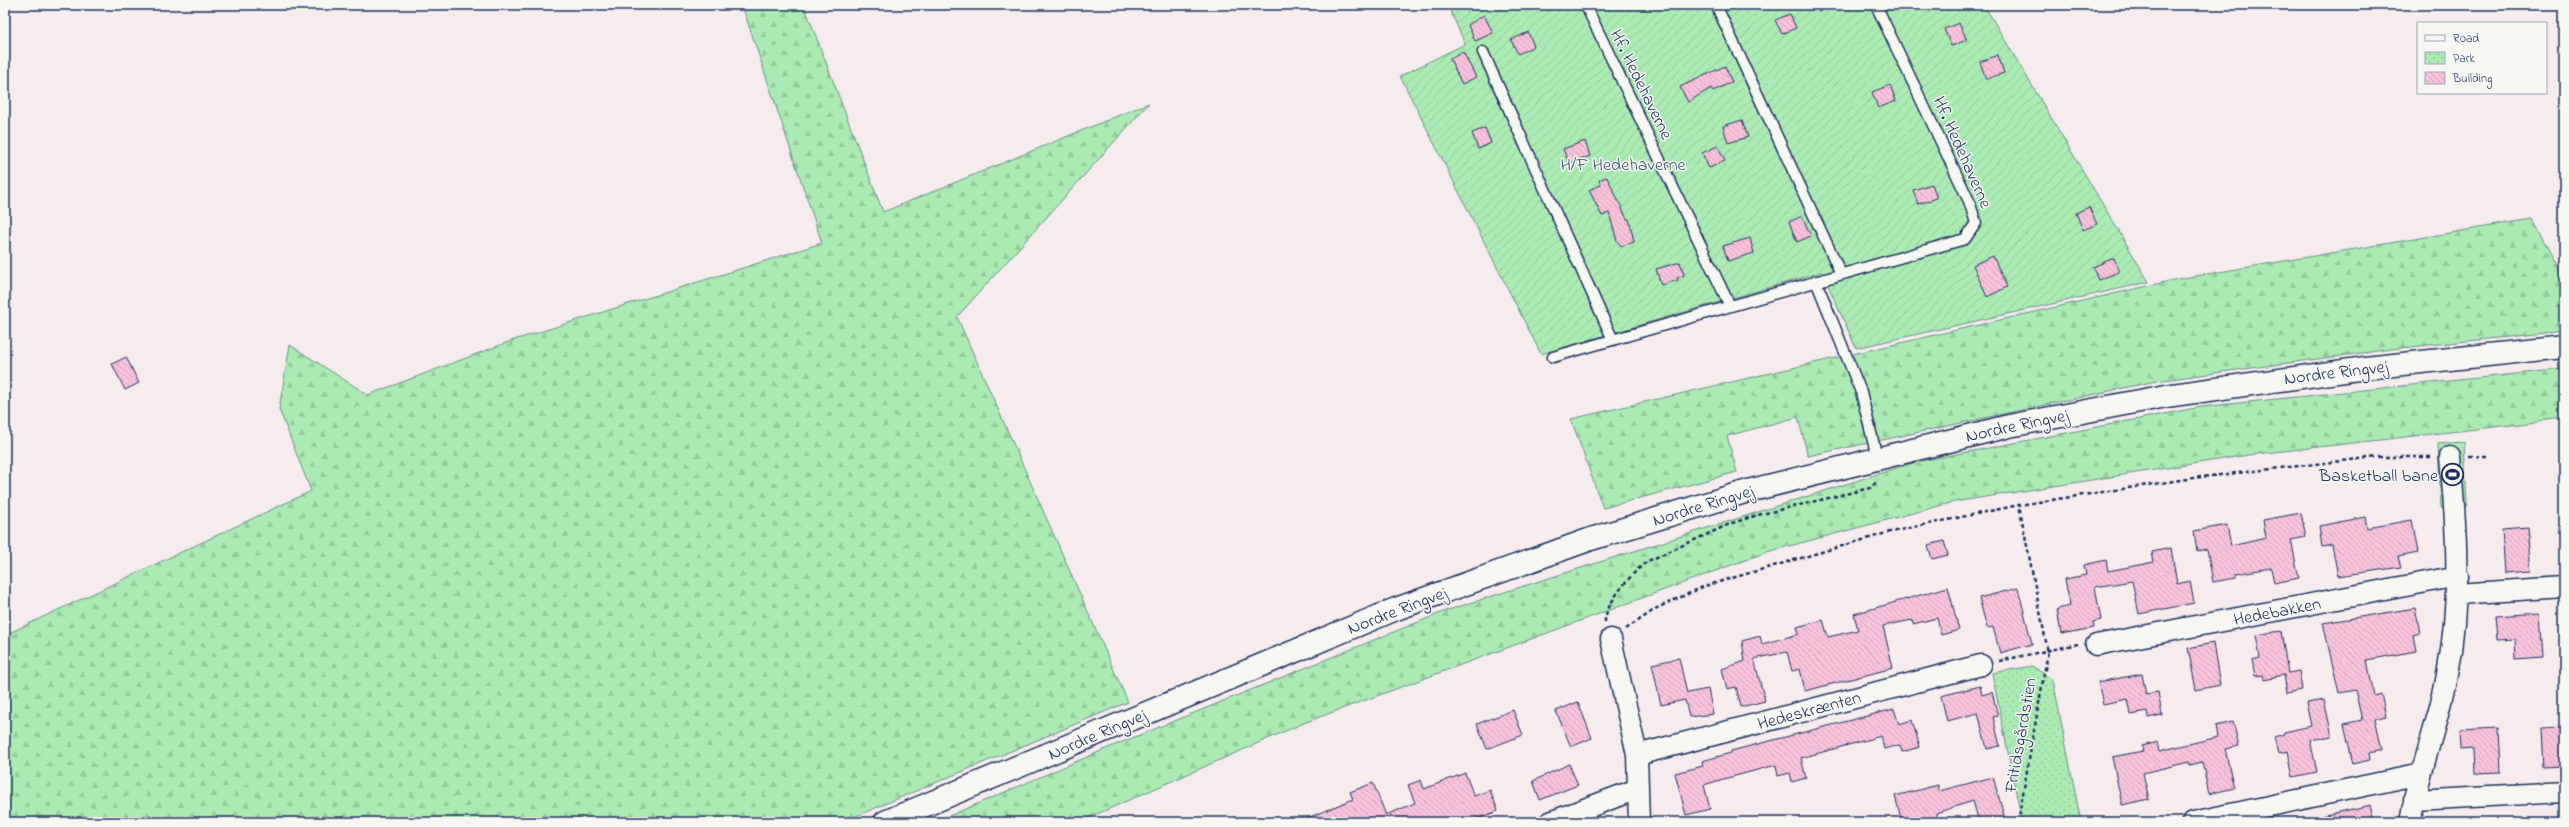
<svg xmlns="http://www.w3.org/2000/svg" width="2569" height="827" viewBox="0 0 2569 827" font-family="'Indie Flower',sans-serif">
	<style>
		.grass { fill: #abebb3; stroke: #638d88 }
		.forest { fill: url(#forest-firs); stroke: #638d88 }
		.park { fill: url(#park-dots); stroke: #638d88 }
		.garden { fill: url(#garden-furrows); stroke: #638d88 }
		.building { fill: url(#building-back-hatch); stroke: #1b2f5e }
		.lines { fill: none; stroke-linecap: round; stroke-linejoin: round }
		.lane-casing { stroke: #1b2f5e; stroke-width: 13 }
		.street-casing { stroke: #1b2f5e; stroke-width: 23 }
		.primary-casing { stroke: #1b2f5e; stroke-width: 25 }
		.path { stroke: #1b2f5e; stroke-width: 2.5; stroke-dasharray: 4 3; stroke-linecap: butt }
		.lane { stroke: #f6f6f2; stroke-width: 10 }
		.street { stroke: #f6f6f2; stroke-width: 20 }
		.primary { stroke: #f6f6f2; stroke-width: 22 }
		.labels { text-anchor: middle; stroke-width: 3; stroke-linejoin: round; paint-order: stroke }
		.street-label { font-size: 18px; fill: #1b2f5e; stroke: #f6f6f2 }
		.park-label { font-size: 18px; fill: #38556f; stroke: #f6f6f2 }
		.poi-label { font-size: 18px; fill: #1b2f5e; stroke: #f6f6f2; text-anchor: end }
	</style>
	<defs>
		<pattern id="forest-firs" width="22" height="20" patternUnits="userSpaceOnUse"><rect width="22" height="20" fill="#abebb3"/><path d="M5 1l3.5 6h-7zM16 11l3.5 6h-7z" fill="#93ca9c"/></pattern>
		<pattern id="park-dots" width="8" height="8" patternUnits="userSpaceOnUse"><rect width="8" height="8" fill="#abebb3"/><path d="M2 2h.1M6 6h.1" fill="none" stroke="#93ca9c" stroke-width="1.8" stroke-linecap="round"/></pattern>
		<pattern id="garden-furrows" width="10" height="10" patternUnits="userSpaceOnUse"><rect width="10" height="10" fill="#abebb3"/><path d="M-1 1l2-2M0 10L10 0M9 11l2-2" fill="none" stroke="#93ca9c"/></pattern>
		<pattern id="building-back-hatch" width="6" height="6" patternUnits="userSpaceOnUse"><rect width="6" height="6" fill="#f8c2db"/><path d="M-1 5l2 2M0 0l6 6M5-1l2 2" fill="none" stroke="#d4a7be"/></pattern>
	</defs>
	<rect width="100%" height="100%" fill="#f6eced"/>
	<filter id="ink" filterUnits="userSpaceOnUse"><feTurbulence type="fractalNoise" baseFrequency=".025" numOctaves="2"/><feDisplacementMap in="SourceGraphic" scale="8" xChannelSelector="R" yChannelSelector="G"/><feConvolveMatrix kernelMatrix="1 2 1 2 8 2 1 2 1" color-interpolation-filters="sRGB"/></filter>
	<g filter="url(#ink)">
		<path class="grass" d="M2464,442L2467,506L2441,508L2438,444Z"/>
		<path class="forest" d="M742,5H804L883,212L1149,103L957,317L1128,702L842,822H5V635L311,491L279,409L290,345L368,395L511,341L822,243Z
			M2532,219L2564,278V331L2391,349L2156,381L1808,456L1798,417L1727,436L1737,472L1603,508L1571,419L2178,279Z
			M2564,369V419L2248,455L1954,502L1767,552L1306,722L1079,822H935L1115,745L1448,610L1916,462L2201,407Z"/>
		<path class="park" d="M2032,666L2053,680L2081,822H2022L1992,673Z"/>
		<path class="garden" d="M1448,5H1984L2149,282L1856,348L1822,272L1541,354L1400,76L1465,44Z"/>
		<path class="building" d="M1790,14L1796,28L1782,34L1775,20Z
			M1484,15L1493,33L1475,41L1468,25Z
			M1959,23L1967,40L1951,46L1944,29Z
			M1528,32L1534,46L1518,54L1511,40Z
			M1463,52L1476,77L1462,84L1450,59Z
			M1998,55L2004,73L1986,79L1980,62Z
			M1725,66L1732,82L1713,91L1711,88L1688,102L1680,87Z
			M1890,85L1896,101L1878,108L1872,92Z
			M1742,120L1748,137L1728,143L1723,126Z
			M1485,128L1491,143L1478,149L1472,133Z
			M1585,141L1590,156L1569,163L1563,149Z
			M1718,146L1725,161L1709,168L1702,153Z
			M1607,177L1627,219H1629L1634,242L1621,246L1617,241L1609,213L1602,216L1589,190L1601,185L1599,180Z
			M1932,184L1937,198L1918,204L1913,190Z
			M2089,207L2097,224L2083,230L2076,213Z
			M1802,216L1811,236L1797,242L1789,222Z
			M1750,238L1754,253L1728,261L1723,246Z
			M1993,256L2007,287L1987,297L1973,265Z
			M2114,258L2119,272L2098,280L2093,267Z
			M1680,262L1684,275L1677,278L1678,280L1661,285L1656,269Z
			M126,357L139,383L125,390L112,364Z
			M2301,513L2306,537L2291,540L2299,578L2274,583L2271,568L2235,574L2236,578L2213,582L2207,549L2197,551L2194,531L2227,525L2231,546L2266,538L2263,520Z
			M2365,517L2367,528L2412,520L2418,553L2398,557L2401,567L2338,576L2332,545L2322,547L2319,526Z
			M2527,527L2531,571L2505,573L2502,529Z
			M1944,541L1948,555L1932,559L1928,545Z
			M2171,548L2177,584L2190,581L2194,603L2139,614L2132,581L2095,587L2101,620L2093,622L2094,628L2061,634L2057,609L2070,606L2065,579L2086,575L2084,565L2106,560L2108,571L2154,562L2152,552Z
			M1948,587L1959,630L1941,635L1937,618L1913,624L1912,620L1883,626L1893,668L1805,691L1800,669L1792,671L1787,652L1754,659L1765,701L1741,707L1736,687L1727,689L1722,669L1745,661L1742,641L1760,636L1762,644L1799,634L1797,627L1823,620L1828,637L1858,630L1854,614Z
			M2018,588L2032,644L2000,653L1993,627L1987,628L1979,598Z
			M2415,608L2420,633L2413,635L2416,651L2367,660L2374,696L2381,694L2386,716L2374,719L2381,750L2369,753L2370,760L2353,764L2344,724L2362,720L2355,690L2339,693L2323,623Z
			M2540,613L2543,657L2516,659L2515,639L2497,640L2495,616Z
			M2281,631L2288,673L2299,671L2302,690L2287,693L2284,675L2264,679L2263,675L2255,676L2252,660L2260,658L2256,635Z
			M2213,643L2220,685L2196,690L2188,648Z
			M1679,658L1687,693L1708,689L1713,714L1689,717L1685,700L1661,705L1652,664Z
			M2142,674L2146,694L2158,692L2162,715L2148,718L2147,712L2131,715L2128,699L2103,704L2098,682Z
			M1980,686L1982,695L1992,692L1998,716L1993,717L2000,746L1987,749L1978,713L1947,721L1941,696Z
			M2324,700L2332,736L2310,740L2317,772L2293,777L2288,751L2278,753L2274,737L2284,734V732L2311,726L2306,703Z
			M1578,702L1592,738L1571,747L1556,711Z
			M1894,709L1899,724L1912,720L1920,747L1902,752L1900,745L1884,749L1881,736L1801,758L1806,778L1792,782L1790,773L1778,776L1776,765L1720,780L1704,785L1710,809L1686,815L1675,773L1703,766L1702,761L1731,753V751Z
			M1513,710L1523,735L1487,749L1477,724Z
			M2233,722L2239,746L2225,749L2234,788L2209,794L2202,762L2190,765L2189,762L2143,773L2149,799L2122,805L2112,757L2143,751L2142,746L2158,742L2160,751L2218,737L2216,726Z
			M2499,728L2501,772L2475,773L2474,749L2460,750L2459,730Z
			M2564,728V766L2543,767L2541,729Z
			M1569,764L1578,785L1540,800L1533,781Z
			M1465,773L1474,796L1490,790L1498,811L1469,822H1298L1353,799L1350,792L1373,783L1386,815L1415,803L1408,785L1421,780L1424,789Z
			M1993,777L2005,819L1979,822L1973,801L1936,813L1938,822H1902L1895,796L1938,785L1939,791Z
			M2371,805L2375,822H2322L2321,816Z"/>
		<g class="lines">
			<defs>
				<path id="lane" d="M1716,5L1841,274
					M1586,6L1730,306
					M1483,52L1613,340
					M1816,281L1861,392L1877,457
					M1553,357L1965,239L1976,223L1969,201L1876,5"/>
				<path id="street" d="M2457,594L2564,587
					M1611,639L1637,755L1639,822
					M2096,645L2458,576
					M1637,755L1981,665
					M2414,800L2564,792
					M1550,822L1637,789
					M2193,822L2421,774
					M2410,822C2419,772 2438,724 2447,675C2461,600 2457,532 2450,457"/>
				<path id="primary" d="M885,822L1396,609L1591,539L1748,491L2009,426L2166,396L2365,368L2564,347"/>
			</defs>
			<use href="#lane" class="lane-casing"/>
			<use href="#street" class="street-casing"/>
			<use href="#primary" class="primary-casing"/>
			<path class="path" d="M2469,457H2489
				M1605,622C1604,605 1634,570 1648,561L1732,523L1758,515L1870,488L1878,480
				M1626,629L1657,608L1705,586L1890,532L2019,505L2193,478L2377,457H2432
				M1999,661L2078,644
				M2018,822L2048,652L2019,505"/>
			<use href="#lane" class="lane"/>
			<use href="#street" class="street"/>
			<use href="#primary" class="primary"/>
		</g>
	</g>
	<defs>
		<symbol id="stadium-ring" viewBox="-11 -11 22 22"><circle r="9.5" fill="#f6f6f2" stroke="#1b2f5e" stroke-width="1.5"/><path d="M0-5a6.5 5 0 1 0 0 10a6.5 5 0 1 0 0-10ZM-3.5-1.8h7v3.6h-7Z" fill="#1b2f5e"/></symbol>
	</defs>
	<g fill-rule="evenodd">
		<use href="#stadium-ring" x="2440" y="462" width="25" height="25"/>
	</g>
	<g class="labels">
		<g class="street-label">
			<text transform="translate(1642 84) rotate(64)" y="6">Hf. Hedehaverne</text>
			<text transform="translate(1963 152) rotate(66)" y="6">Hf. Hedehaverne</text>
			<text transform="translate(2336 372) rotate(-7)" y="6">Nordre Ringvej</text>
			<text transform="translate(2017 425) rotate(-12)" y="6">Nordre Ringvej</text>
			<text transform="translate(1703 505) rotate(-17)" y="6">Nordre Ringvej</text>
			<text transform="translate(1397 610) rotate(-21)" y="6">Nordre Ringvej</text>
			<text transform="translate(2277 611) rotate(-11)" y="6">Hedebakken</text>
			<text transform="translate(1809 710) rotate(-15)" y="6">Hedeskrænten</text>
			<text transform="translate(1097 734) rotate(-23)" y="6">Nordre Ringvej</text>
			<text transform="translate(2020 735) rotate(-80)" y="6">Fritidsgårdstien</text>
		</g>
		<g class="park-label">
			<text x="1623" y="170">H/F Hedehaverne</text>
		</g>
		<g class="poi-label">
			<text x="2438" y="481">Basketball bane</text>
		</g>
	</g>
	<rect width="2569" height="827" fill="none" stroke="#f6f6f2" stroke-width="20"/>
	<rect x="10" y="10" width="2549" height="807" fill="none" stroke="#1b2f5e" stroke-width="1.5" filter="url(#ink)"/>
	<rect x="2417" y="22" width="130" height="72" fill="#f6f6f2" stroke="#9ea6b7"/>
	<rect x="2425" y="35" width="20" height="6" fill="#f6f6f2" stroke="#9ea6b7"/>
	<text x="2453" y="42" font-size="12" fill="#1b2f5e">Road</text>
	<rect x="2425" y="52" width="20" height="12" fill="url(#park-dots)" stroke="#9ea6b7"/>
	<text x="2453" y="62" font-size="12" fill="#1b2f5e">Park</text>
	<rect x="2425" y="72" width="20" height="12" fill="url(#building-back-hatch)" stroke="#9ea6b7"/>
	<text x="2453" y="82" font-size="12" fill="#1b2f5e">Building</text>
</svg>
